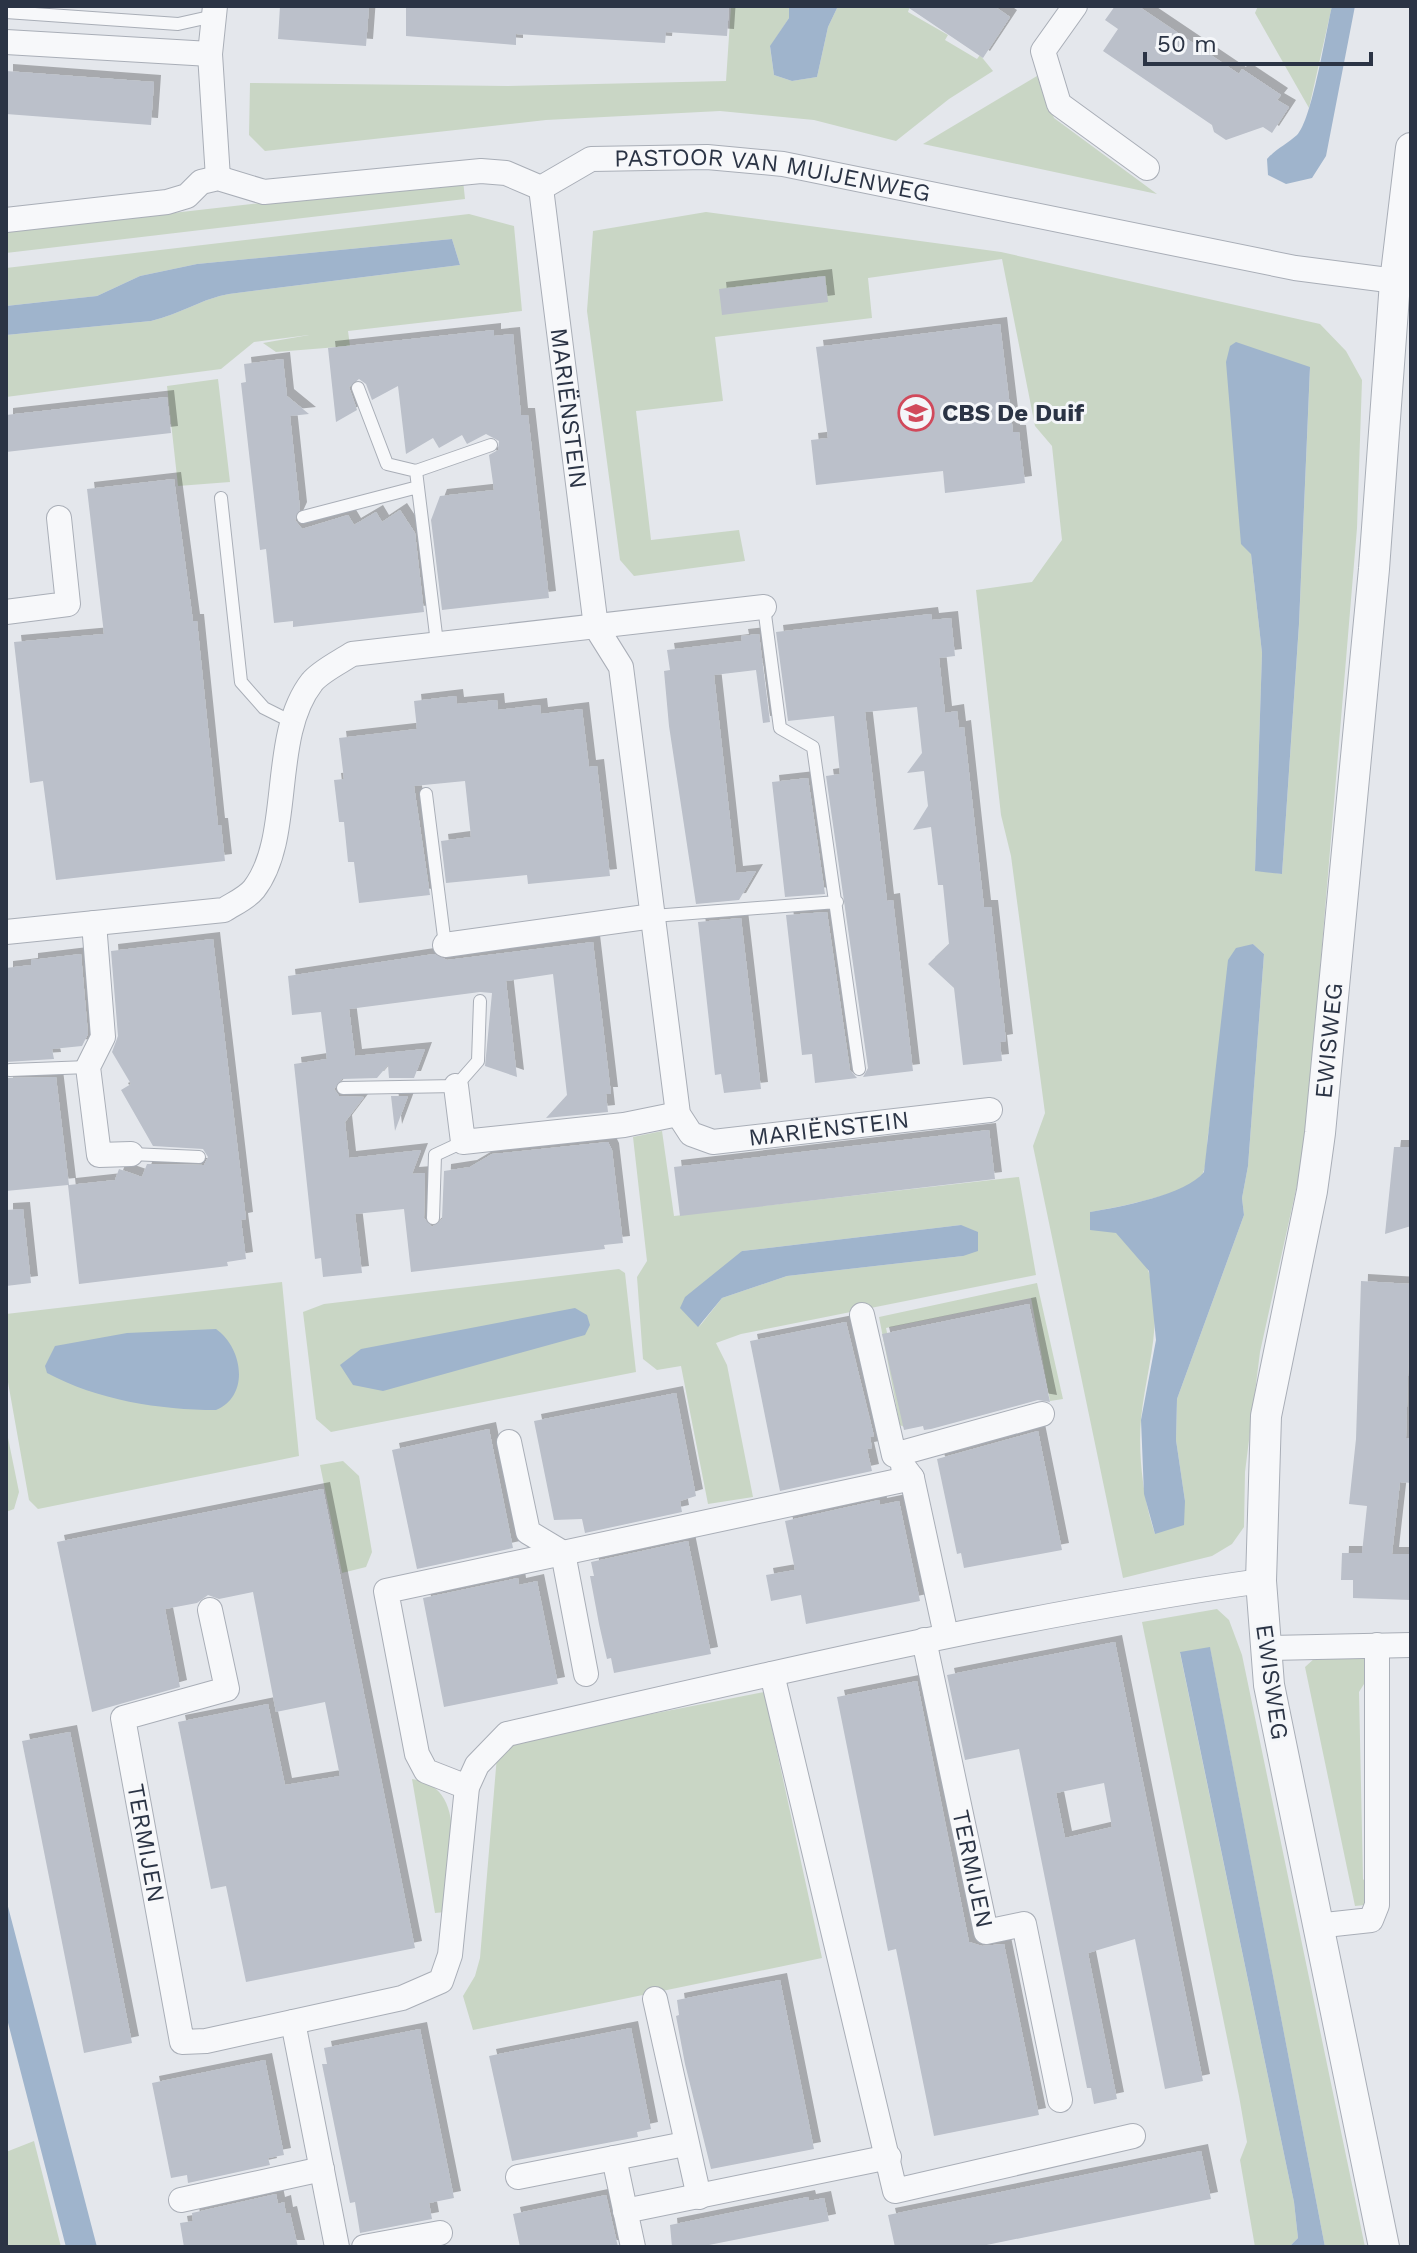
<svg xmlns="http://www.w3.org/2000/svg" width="1417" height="2253" viewBox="0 0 1417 2253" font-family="'Work Sans',sans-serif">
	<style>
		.green { fill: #c9d6c5; fill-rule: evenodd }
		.water { fill: #9fb4cc }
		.building { fill: #bbc0ca; fill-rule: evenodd; filter: url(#shadow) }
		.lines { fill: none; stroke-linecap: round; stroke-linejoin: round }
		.service-casing { stroke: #a9aeb7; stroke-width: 14 }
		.minor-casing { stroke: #a9aeb7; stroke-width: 26 }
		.tertiary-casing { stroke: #a9aeb7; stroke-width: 32 }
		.service { stroke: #f7f8fa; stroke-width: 12 }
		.minor { stroke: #f7f8fa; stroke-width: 24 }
		.tertiary { stroke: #f7f8fa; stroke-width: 30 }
		.labels { text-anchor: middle; stroke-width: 6; stroke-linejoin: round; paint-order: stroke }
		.street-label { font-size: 24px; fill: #2b3445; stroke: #f4f6f9 }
		.poi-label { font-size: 24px; font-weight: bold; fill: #2b3445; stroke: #f4f6f9; text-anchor: start }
	</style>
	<defs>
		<filter id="shadow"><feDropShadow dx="7" dy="-7" stdDeviation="0" flood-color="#0004"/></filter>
	</defs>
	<rect width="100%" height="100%" fill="#e4e7ec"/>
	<path class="green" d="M731,6H789V18L770,47L774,75L792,81L817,77L828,27L838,6H910L908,12L948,35L945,40L977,59L980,55L993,71L949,99L896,141L814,120L720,111L546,120L265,151L249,135L250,83L508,86L726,81Z
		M1258,6H1332L1309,108L1255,13Z
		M1037,76L1054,118L1157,194L923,144Z
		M463,180L465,199L6,253V232Z
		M706,212L1001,252L1320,324L1346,351L1362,380L1357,528L1305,1149L1260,1352L1245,1472L1244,1527L1232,1544L1212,1556L1123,1578L1033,1146L1045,1113L1011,856L1001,815L976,590L1032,582L1062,540L1052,446L1035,426L1002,259L868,278L872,318L715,337L723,401L636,411L651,540L739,530L745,561L634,576L620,560L587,311L593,231ZM1310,368L1299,625L1282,874L1255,870L1262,653L1251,554ZM1253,944L1264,954L1248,1166L1242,1198L1244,1215L1177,1399L1176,1440L1185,1501L1155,1534C1143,1499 1138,1455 1141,1419C1146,1368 1164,1324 1149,1273C1142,1248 1109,1228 1090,1212C1115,1208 1177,1195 1196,1182C1209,1173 1206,1149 1208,1135C1219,1071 1238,1007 1253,944Z
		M469,214L514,226L522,311L348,331L350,346L276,352L263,343L309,335L254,342L221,369L6,397V335L151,321C180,314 204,298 229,294L460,265L452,239L197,264L140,276L97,296L6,306V268Z
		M218,379L230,482L178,486L167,386Z
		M662,1131L674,1216L1019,1177L1036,1275L741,1334L716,1343L727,1365L753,1497L708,1504L681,1366L657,1370L643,1359L637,1277L647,1261L633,1137ZM961,1225L963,1256L787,1276L722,1298L699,1327L742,1251Z
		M619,1269L625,1273L636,1372L331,1432L316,1419L303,1312L324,1304Z
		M282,1282L299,1456L38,1509L29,1500L6,1371V1314Z
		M1037,1283L1063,1399L1050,1401L1031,1298L886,1328L908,1429L900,1425L879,1317Z
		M6,1428L19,1492L14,1509L6,1512Z
		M343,1461L359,1476L372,1552L366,1567L342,1573L320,1465Z
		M1217,1609L1229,1620L1242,1655L1365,2247H1325L1210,1648L1180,1653L1294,2202L1298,2238L1289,2247H1255L1240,2160L1247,2142L1239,2096L1142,1622Z
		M1361,1656L1368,1663L1369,1676L1359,1692L1363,1879L1370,1888L1365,1905L1355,1906L1305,1667L1315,1658Z
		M764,1692L822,1958L473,2030L463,1996L475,1976L480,1958L498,1744Z
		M412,1779C472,1787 448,1868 445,1912L435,1913Z
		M34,2141L61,2247H6V2152Z"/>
	<path class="water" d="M789,6H838L828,27L817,77L792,81L774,75L770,46L789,18Z
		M1332,6H1355L1326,156L1312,178L1286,184L1268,175L1267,159C1276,149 1287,144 1297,135C1312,120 1326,31 1332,6Z
		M452,239L460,265L229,294C204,298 180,314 151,321L6,335V306L97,296L140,276L197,264Z
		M1236,342L1310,367L1299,624L1282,874L1255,871L1262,653L1251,554L1241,544L1226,362L1230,346Z
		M1253,944L1264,954L1248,1166L1242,1198L1244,1215L1177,1399L1176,1440L1185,1501L1184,1525L1155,1534L1144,1494L1141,1420L1156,1340L1149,1271L1116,1233L1090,1230V1212C1119,1207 1186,1195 1204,1172L1228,960L1236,948Z
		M961,1225L978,1232V1251L963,1256L787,1276L722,1298L698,1327L680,1308L685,1297L742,1251Z
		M575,1308L587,1315L590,1325L585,1335L383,1391L353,1385L340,1365L361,1349Z
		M216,1329C242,1347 251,1395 216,1410C160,1410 97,1400 47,1373L45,1366L55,1346L127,1333Z
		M1210,1647L1325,2247H1289L1298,2238L1294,2202L1180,1652Z
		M6,1899L97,2247H66L6,2015Z"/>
	<path class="building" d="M280,6H369L366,46L278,39Z
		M406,6H729L727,36L666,32L665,43L516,34V45L406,36Z
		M906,6H994L1010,17L983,58Z
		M1115,6H1138L1239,74L1242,69L1281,95L1277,100L1289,107L1272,133L1263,127L1226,140L1214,132L1212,125L1103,51L1118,29L1105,20Z
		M6,71L154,82L151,125L6,114Z
		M825,276L828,302L722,315L719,289Z
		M1000,324L1013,432H1019L1025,483L945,493L943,471L816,485L811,440L828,438L816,347Z
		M494,330V336L513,334L521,415H528L549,598L442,610L431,520L440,496L494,490L489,455L498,450L499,441L486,434L467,444L462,435L439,448L433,438L406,454L398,386L372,400L366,384L359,379L349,387L357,410L336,422L328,348Z
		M283,359L287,396L309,414L290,416L300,509L295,520L302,529L348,515L354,525L376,512L382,522L400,510L415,533L424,612L293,627V621L274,623L266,549L260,550L241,383L246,382L244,364Z
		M167,397L171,433L6,452V415Z
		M174,479L193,621H197L218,825H221L225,861L56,880L43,781L30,783L14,642L104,634L87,489Z
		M931,614L932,620L951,618L955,656L939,658L945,713L957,711L959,728L964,727L984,907H991L1006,1041L1000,1042L1002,1061L963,1065L954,988L928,964L949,944L943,885H938L931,827L913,830L928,806L924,771L907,773L922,753L917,707L865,712L887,901L893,900L913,1071L863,1077L868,1068L826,776L840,774L834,716L788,721L776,632Z
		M759,634L770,722L763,723L756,670L714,675L736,873L756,871L739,900L696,904L669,726L664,671L670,670L667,650L742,641L741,636Z
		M456,696L457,704L497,700L498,710L540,705L541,714L582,709L589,767L597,766L610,876L528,884L527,875L446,883L441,841L471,837L465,781L414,786L430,895L359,903L354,862H348L344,822H339L334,780L344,779L339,738L417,729L414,701Z
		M808,778L825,894L785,897L772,782Z
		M827,912L850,1070L857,1078L815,1083L812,1054L802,1055L786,915Z
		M741,918L761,1089L724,1093L721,1074L715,1075L698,922Z
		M213,939L246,1219L241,1220L246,1259L227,1262L228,1266L79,1284L68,1185L6,1191V1078L56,1077L69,1185L115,1180L119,1169L142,1177L147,1164L204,1165L208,1157L203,1149L153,1146L121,1090L131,1084L112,1052L118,1036L111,951Z
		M593,942L611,1094H606L608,1112L546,1118L567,1095L553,974L506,981L517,1077L485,1066L492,993L480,992L349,1009L355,1056L425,1049L414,1078H389L388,1065L377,1078L342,1079L334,1089L339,1096L364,1097L345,1122L349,1158L421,1150L412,1174L425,1173L424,1218L432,1227L442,1219L444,1171L470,1167L492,1154L608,1142L612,1150L623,1243L604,1245L605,1249L411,1272L404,1209L355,1214L362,1273L323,1277L321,1258L315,1259L294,1064L327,1059L321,1012L292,1015L288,976L434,954L447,960Z
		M81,954L88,1034L82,1046L52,1049L54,1059L6,1062V968L31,965V960Z
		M391,1096H408L395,1131Z
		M989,1130L995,1179L680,1216L674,1167Z
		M1394,1147H1411V1226L1385,1234Z
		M23,1209L31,1283L6,1286V1210Z
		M1361,1281L1411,1284L1406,1438H1411V1483L1400,1482L1392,1554H1411V1600L1353,1598V1580H1341L1342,1553H1362L1367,1506L1349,1504L1356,1439Z
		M1029,1304L1050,1402L1038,1400L931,1429L924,1430L923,1426L904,1430L882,1334Z
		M846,1322L874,1436L870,1437L872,1448L867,1449L872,1471L780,1491L750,1341Z
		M676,1393L696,1496L680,1501L682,1512L585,1533L582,1519L554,1520L534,1421Z
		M489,1429L513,1548L417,1569L392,1450Z
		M1038,1431L1062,1550L964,1568L961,1553L957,1554L937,1459Z
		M323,1489L415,1948L246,1982L226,1886L211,1889L178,1722L268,1704L285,1785L340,1776L325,1702L276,1712L253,1592L219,1599L208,1595L197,1603L165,1609L180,1687L92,1712L57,1542Z
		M879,1500L880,1505L899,1501L920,1601L806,1624L801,1595L771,1601L766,1575L795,1570L785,1521Z
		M688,1541L711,1654L614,1673L611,1658L607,1659L599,1624L590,1576H594L591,1562Z
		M518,1578L519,1585L537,1581L558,1684L444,1707L423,1598Z
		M1115,1642L1203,2081L1165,2089L1135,1939L1088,1953L1117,2099L1094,2104L1091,2088H1087L1019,1749L965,1760L947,1675ZM1104,1783L1112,1827L1065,1838L1056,1793Z
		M917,1681L969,1942L982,1946L1004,1944L1039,2115L934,2136L896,1949L888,1951L837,1697Z
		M70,1732L132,2043L84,2053L22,1741Z
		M780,1980L814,2149L711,2169L685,2064L676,2016L679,2015L677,2000Z
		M631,2028L651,2129L637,2132L638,2137L512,2161L489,2056Z
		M420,2029L454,2198L429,2203L432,2219L360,2233L355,2202L350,2203L322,2064H327L324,2048Z
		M265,2060L284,2155L268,2158L270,2165L188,2183L187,2175L171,2178L152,2083Z
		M1201,2151L1211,2199L977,2247H895L888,2215Z
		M276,2194L278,2204L284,2202L286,2214L290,2213L298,2247H184L180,2223L193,2221L192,2213Z
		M606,2195L618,2247H520L513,2214Z
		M808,2197L809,2201L824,2198L829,2221L699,2247H672L670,2225Z"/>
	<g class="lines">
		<defs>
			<path id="service" d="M6,12L178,24L214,16
				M358,388L387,464L416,471
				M221,498L241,682L264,708L290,721
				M303,517L418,487
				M764,607L780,728L813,747L859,1069
				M437,643L416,471L491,445
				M426,794L445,945
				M653,916L837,902
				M10,1070L88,1067
				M343,1088L456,1086L478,1061L480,1001
				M131,1154L199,1157
				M433,1218L435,1155L463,1142"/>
			<g id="minor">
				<path d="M215,6L210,54L218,178"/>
				<path d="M1075,6L1043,51L1059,104L1147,168"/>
				<path d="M6,42L210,54"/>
				<path id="s1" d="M541,188L596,627L621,667L678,1114L691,1134L713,1142L990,1110"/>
				<path id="s2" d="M6,220L167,202L187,196L201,182L218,178L264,192L481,171L506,173L541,188L591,159L707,157L783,164L1295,268L1411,283"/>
				<path d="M6,612L68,604L59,518"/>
				<path d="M94,923L103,1037L88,1067L99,1155L131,1154"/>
				<path d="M6,932L224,910C233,904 247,898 254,889C294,837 269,737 312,682C321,671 340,662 352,654L764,607"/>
				<path d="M445,945L653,916"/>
				<path d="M456,1086L463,1142L624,1125L678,1114"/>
				<path d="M862,1315L894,1455L1042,1414"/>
				<path d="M509,1442L528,1532L563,1553L586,1674"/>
				<path d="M903,1466L912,1478L946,1635"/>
				<path id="s3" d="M210,1610L227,1689L123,1718L182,2042L206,2041L402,1998L441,1981L450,1955L467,1787L477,1765L507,1734C757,1677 1006,1617 1261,1581"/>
				<path id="s4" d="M924,1640L986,1932L1024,1924L1060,2100"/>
				<path d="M1265,1648L1411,1645"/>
				<path d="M772,1674L895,2191L1133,2136"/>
				<path d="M467,1787L426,1771L417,1754L386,1591L912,1478"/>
				<path d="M1316,1926L1371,1920L1377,1905V1645"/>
				<path d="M655,1999L699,2197"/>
				<path d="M293,2022L337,2247"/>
				<path d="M614,2158L633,2247"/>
				<path d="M518,2177L685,2144"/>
				<path d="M181,2200L322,2169"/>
				<path d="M625,2211L889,2157"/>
				<path d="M364,2247L440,2233"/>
			</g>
			<g id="tertiary">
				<path id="s5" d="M1384,2247L1269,1685L1261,1581L1266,1416L1312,1191L1320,1133L1374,569L1395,282L1411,148"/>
			</g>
		</defs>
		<use href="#service" class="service-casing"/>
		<use href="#minor" class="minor-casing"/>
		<use href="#tertiary" class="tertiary-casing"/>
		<use href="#service" class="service"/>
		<use href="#minor" class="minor"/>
		<use href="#tertiary" class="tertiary"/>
	</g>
	<defs>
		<symbol id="school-ring" viewBox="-11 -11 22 22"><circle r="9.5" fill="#f4f6f9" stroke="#d1495b" stroke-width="1.5"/><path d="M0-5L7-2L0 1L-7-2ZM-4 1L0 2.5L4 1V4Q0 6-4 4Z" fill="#d1495b"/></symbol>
	</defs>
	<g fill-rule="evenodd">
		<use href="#school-ring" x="896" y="393" width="40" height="40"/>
	</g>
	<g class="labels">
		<g class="street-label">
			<text dy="8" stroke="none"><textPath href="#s2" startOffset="790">PASTOOR VAN MUIJENWEG</textPath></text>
			<text dy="8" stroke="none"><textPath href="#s1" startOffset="222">MARIËNSTEIN</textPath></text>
			<text dy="8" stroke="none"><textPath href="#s5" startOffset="1224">EWISWEG</textPath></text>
			<text dy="8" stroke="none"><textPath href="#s1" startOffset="1104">MARIËNSTEIN</textPath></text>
			<text transform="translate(1272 1682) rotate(82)" y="8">EWISWEG</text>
			<text dy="8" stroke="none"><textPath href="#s3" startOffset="316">TERMIJEN</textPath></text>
			<text dy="8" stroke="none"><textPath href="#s4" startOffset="234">TERMIJEN</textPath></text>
		</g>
		<g class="poi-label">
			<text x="942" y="421">CBS De Duif</text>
		</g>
	</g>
	<rect width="1417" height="2253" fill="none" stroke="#2b3445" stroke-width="16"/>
	<path d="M1145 52v12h226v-12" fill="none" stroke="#2b3445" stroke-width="4"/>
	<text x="1157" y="52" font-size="24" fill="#2b3445" stroke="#f4f6f9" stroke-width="6" paint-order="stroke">50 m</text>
</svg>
